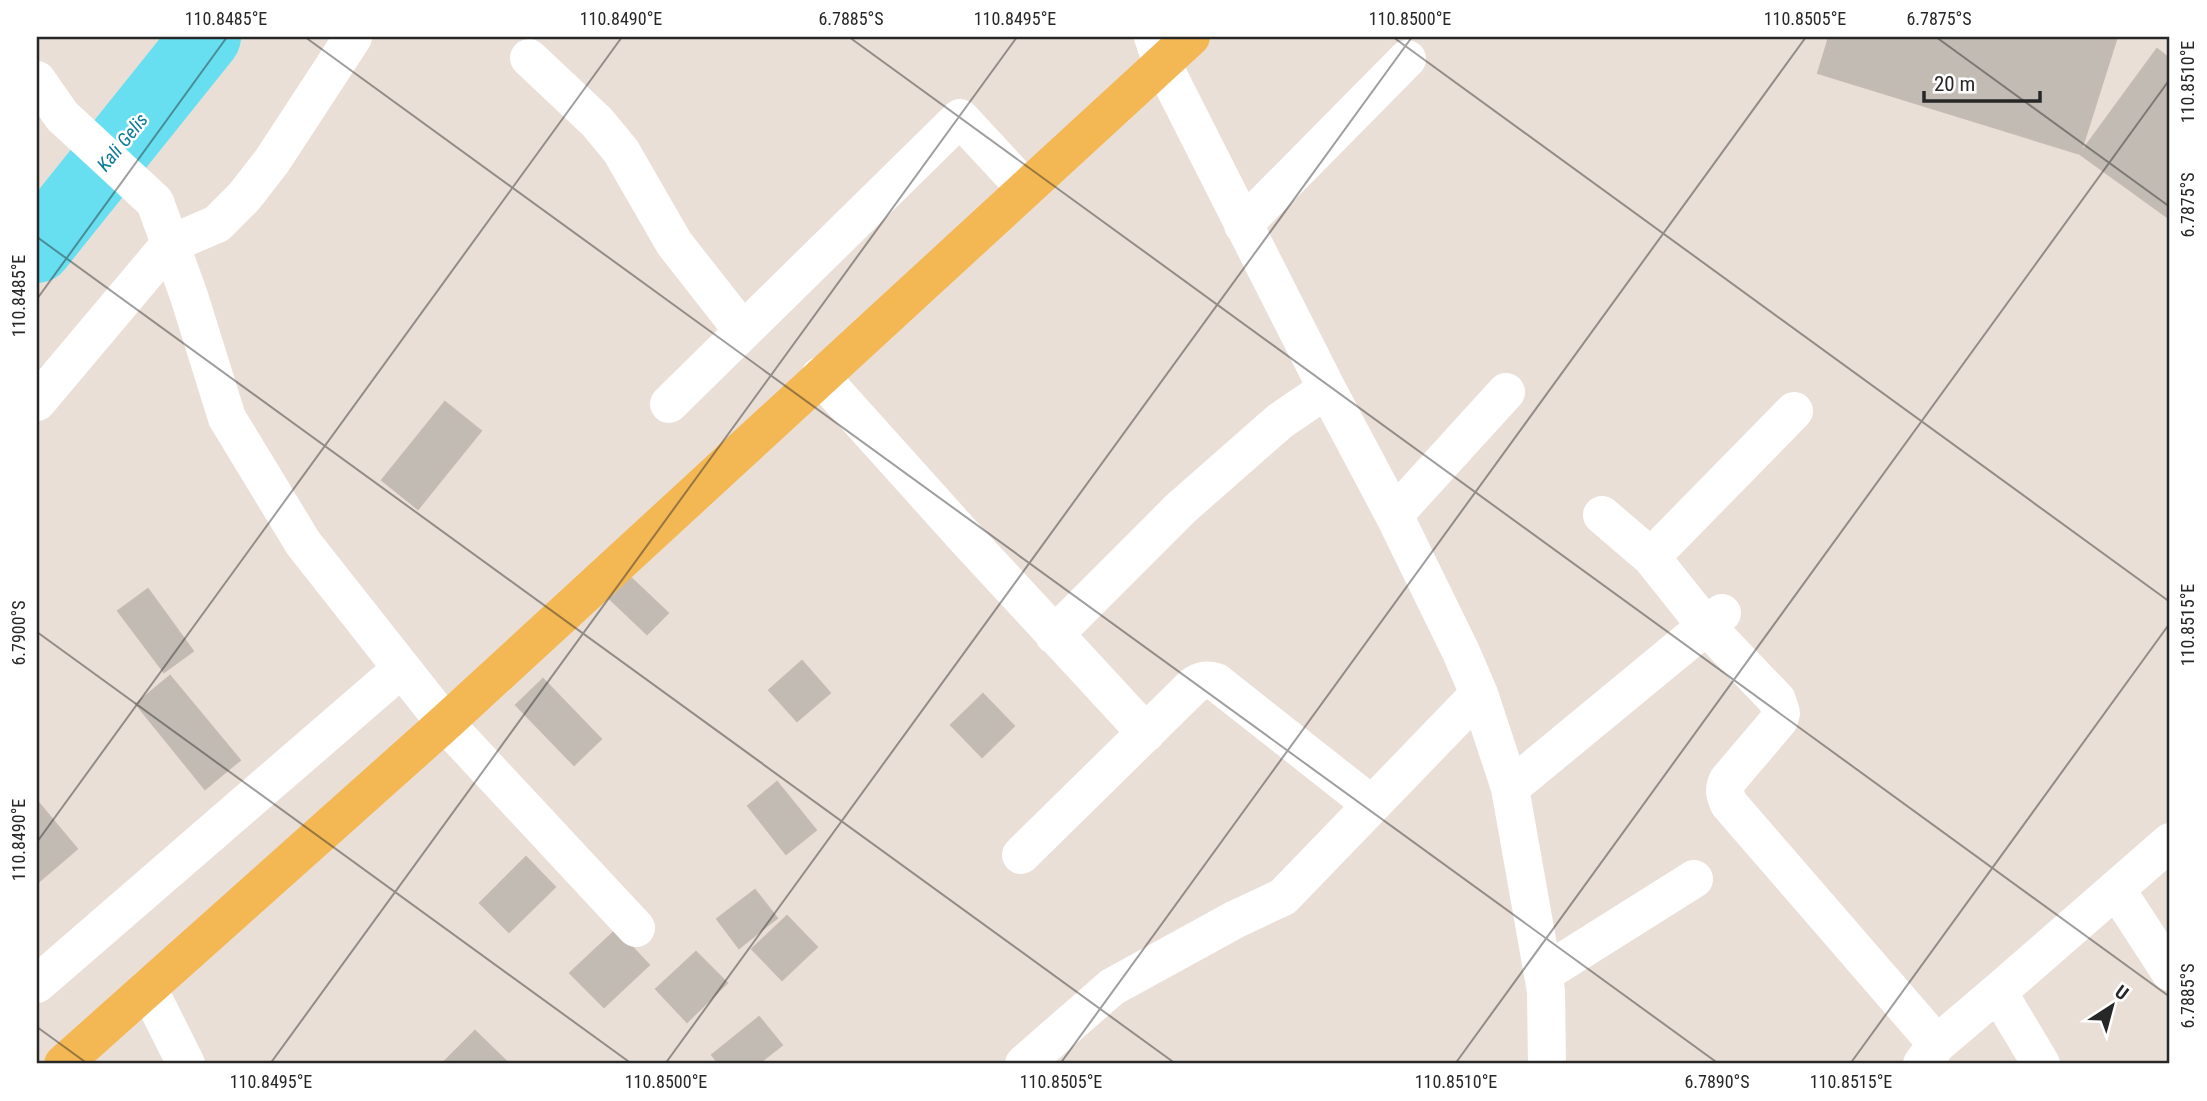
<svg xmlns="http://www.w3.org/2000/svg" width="2207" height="1101" viewBox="0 0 2207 1101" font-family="'Roboto Condensed',sans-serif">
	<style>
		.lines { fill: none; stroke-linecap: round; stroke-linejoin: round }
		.river { stroke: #67dff0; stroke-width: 70 }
		.building { fill: #c2bbb3; stroke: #c5bbb2; stroke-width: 2 }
		.minor { stroke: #fff; stroke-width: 38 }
		.major { stroke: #f3b754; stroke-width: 38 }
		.ticks { fill: none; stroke: #272727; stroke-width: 2; stroke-opacity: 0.45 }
		.labels { text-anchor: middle; stroke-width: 5; stroke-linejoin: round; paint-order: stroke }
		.water-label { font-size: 19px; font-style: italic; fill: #0a7b97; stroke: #fff }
		.neatline { fill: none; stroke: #272727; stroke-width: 2.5 }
		.ticks-label { font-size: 18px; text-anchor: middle; fill: #272727 }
	</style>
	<rect width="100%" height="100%" fill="#eadfd7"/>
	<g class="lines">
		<path class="river" d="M37,248L206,37"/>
	</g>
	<path class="building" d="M1829,37H2117L2080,154L1818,73Z
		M2157,49L2170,59V219L2080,154Z
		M445,402L481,431L418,509L382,480Z
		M631,578L668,613L647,634L610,599Z
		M148,589L193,651L164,672L118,611Z
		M802,661L830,693L797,721L769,690Z
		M170,676L240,760L205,789L136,704Z
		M543,679L601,739L574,765L516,705Z
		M983,694L1014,726L982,757L951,725Z
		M777,782L816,830L786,854L748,806Z
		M37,801L77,849L37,883Z
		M526,857L555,887L509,932L480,903Z
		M755,890L777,918L739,948L717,919Z
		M787,916L817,947L782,980L752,949Z
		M616,930L649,965L604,1007L570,973Z
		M696,952L727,983L687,1022L656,989Z
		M759,1017L782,1045L758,1064H719L712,1055Z
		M475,1031L509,1064H442Z"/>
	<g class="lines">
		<path class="minor" d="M1153,37L1162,63L1327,389L1394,515L1461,652L1479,694L1510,788L1546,991L1547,1064
			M529,58L597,122L621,151L674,243L743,331
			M37,80L62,116L155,202L189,296L227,418L303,543L445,723L636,928
			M1243,225L1407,59
			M820,376L963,535L1146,733
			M37,402L170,244L217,224L244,197L272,161L353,37
			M669,404L960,118L1025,188
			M1394,515L1506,392
			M1602,515L1651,557L1706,626L1777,700L1781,713L1779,720L1728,780C1723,789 1725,795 1729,804L1937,1044
			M1651,557L1794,411
			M1054,635L1181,508L1280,421L1327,389
			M1510,788L1722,613
			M1021,855L1193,686C1201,680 1206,679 1216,682L1372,805
			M2116,889L2170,972
			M1543,974L1694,879
			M37,984L401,669
			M148,988L186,1064
			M1024,1064L1112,987L1236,919L1283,897L1479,694
			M1922,1064L1937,1044L1998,992
			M2041,1064L1998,992L2170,842"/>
		<path class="major" d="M63,1064L445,723L1191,37"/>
	</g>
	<path class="ticks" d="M305,37L1719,1064M849,37L2170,997M1393,37L2170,602M1936,37L2170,207M37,237L1176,1064M37,299L227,37M37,632L632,1064M37,842L622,37M37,1027L88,1064M270,1064L1017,37M665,1064L1412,37M1060,1064L1806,37M1455,1064L2170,79M1850,1064L2170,623"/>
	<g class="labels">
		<g class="water-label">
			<text transform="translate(122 142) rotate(-51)" y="7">Kali Gelis</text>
		</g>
	</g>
	<rect width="2207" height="1101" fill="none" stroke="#ffffff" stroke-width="77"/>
	<g transform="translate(2112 1006) rotate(36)" stroke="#ffffff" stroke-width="5" paint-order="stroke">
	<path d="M0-5L12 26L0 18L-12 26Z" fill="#272727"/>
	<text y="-10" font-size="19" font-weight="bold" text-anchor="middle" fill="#272727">U</text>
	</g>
	<path d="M1924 91v10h116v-10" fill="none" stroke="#272727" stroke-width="3.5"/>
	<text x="1934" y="91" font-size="21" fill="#272727" stroke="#ffffff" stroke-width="5" paint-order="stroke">20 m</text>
	<rect x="38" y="38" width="2130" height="1024" class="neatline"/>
	<g class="ticks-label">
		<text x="226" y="25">110.8485°E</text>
		<text x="621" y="25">110.8490°E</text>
		<text x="851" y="25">6.7885°S</text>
		<text x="1015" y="25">110.8495°E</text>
		<text x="1410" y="25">110.8500°E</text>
		<text x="1805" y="25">110.8505°E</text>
		<text x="1939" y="25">6.7875°S</text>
		<text transform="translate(2188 82) rotate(-90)" y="6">110.8510°E</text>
		<text transform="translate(2188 205) rotate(-90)" y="6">6.7875°S</text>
		<text transform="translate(19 296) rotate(-90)" y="6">110.8485°E</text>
		<text transform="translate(2188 625) rotate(-90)" y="6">110.8515°E</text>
		<text transform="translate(19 633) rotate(-90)" y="6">6.7900°S</text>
		<text transform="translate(19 840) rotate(-90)" y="6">110.8490°E</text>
		<text transform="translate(2188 996) rotate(-90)" y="6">6.7885°S</text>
		<text x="271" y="1088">110.8495°E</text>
		<text x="666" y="1088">110.8500°E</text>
		<text x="1061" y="1088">110.8505°E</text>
		<text x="1456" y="1088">110.8510°E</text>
		<text x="1717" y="1088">6.7890°S</text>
		<text x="1851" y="1088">110.8515°E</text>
	</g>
</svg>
